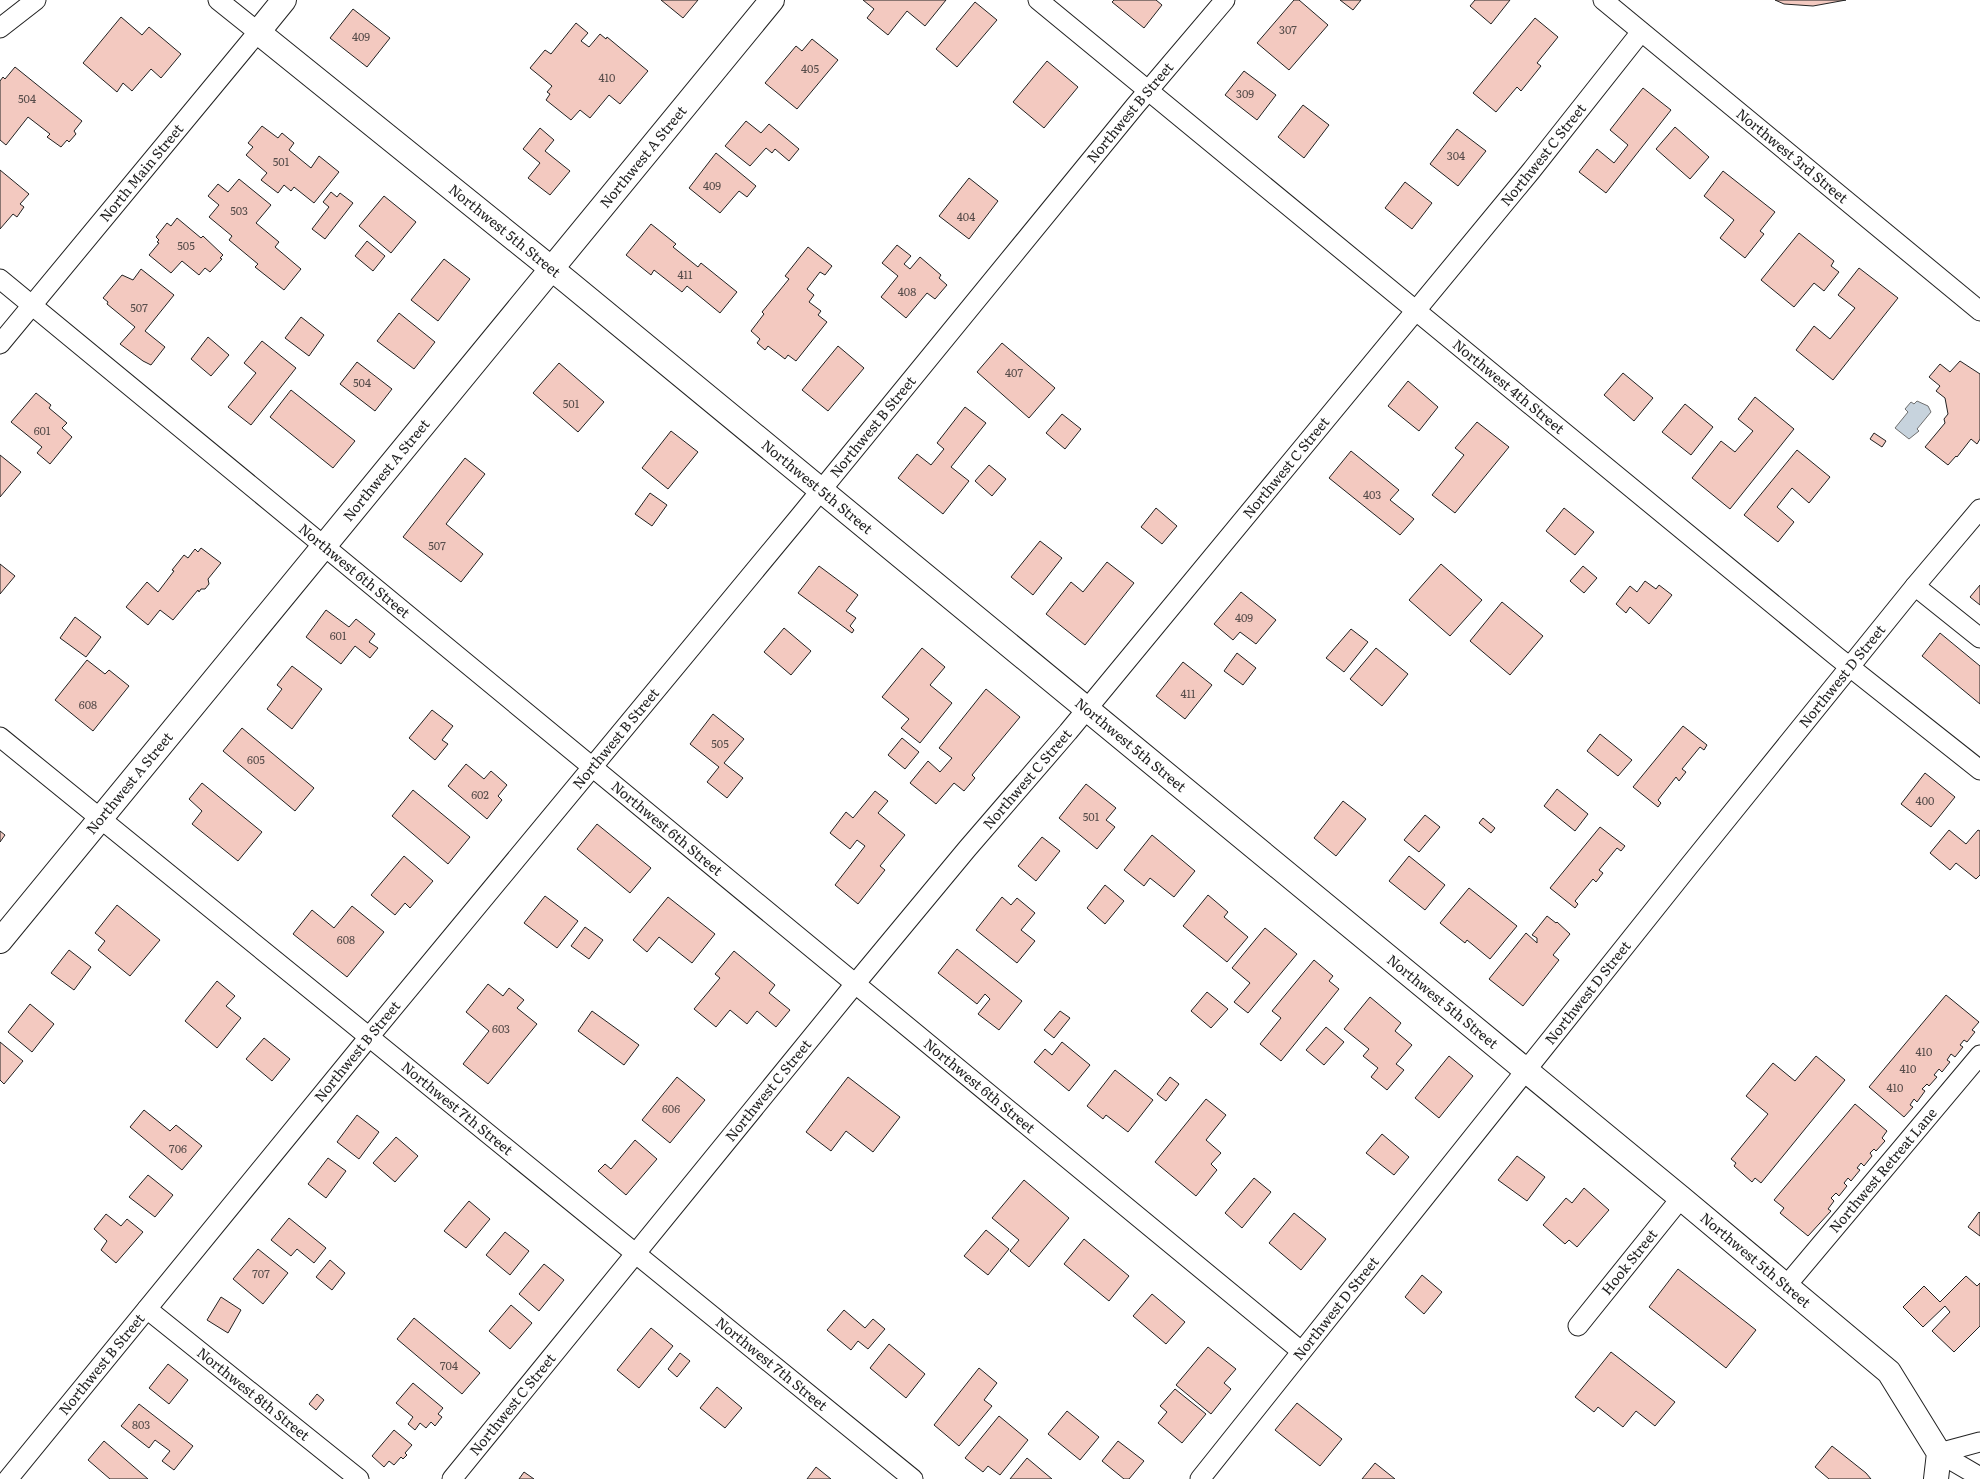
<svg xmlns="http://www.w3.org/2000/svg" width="1980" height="1479" viewBox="0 0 1980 1479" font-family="Literata,serif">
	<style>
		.water { fill: #c7d3dd; stroke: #6f6f6f }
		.building { fill: #f3c9c0; stroke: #222 }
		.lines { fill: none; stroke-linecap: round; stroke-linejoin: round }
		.minor-casing { stroke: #222; stroke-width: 21 }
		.tertiary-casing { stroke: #222; stroke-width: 26 }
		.minor { stroke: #fff; stroke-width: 19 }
		.tertiary { stroke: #fff; stroke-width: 24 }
		.labels { text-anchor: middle; stroke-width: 4; stroke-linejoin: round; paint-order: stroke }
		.number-label { font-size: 11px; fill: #564c4a }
		.street-label { font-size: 14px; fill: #222; stroke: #fff }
	</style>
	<rect width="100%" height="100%" fill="#fff"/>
	<path class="water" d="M1917,401L1928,406L1931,412L1917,429L1919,431L1909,439L1895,428L1908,412L1905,409L1911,402L1914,404Z"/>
	<path class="building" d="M661,0H698L683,18Z
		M863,0H946L925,26L907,11L888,35L867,18L874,9Z
		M1114,0H1156L1162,5L1144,28L1112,2Z
		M1294,0H1299L1328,25L1289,70L1257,43Z
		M1340,0H1361L1353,10Z
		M1475,0H1510L1491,24L1470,6Z
		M1775,0H1846L1813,6L1784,4Z
		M975,2L997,20L957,67L936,49Z
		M353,9L390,38L367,67L330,38Z
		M121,17L142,35L149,27L181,54L161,78L151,69L132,91L123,83L117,92L83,63Z
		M1535,18L1558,37L1537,63L1541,66L1521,91L1517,87L1496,112L1473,93Z
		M576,23L588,33L581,41L589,47L600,34L606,39L607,37L648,71L620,104L609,95L590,118L580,110L571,120L546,100L550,94L547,92L552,86L530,68L545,50L551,54Z
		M812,39L838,60L797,109L765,83L796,46L802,51Z
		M1047,61L1078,87L1044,128L1013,102Z
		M15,67L82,121L74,131L76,134L69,142L67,140L61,147L47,137L50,134L28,117L6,145L0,140V81L3,77L5,79Z
		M1244,71L1276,95L1257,120L1225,95Z
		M1643,88L1671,110L1606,193L1579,172L1597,149L1614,163L1628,145L1610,130Z
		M1303,105L1329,125L1304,158L1278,137Z
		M746,121L761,133L769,124L799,149L789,161L775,149L772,153L766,148L750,166L725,146Z
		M262,126L278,138L282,133L294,143L289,150L311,168L319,156L339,172L314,203L294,187L291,191L284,185L278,193L261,180L267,173L246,155L253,147L248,143Z
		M1675,127L1709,157L1690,179L1656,149Z
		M540,128L554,140L545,151L570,171L550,195L528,178L540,163L523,149Z
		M1457,129L1486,151L1458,186L1430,164Z
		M716,153L756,186L747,197L739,191L720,213L689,188Z
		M0,170L29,194L20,204L24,207L17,217L13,214L0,229Z
		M1723,171L1775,212L1760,231L1764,234L1745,258L1720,238L1734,220L1704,196Z
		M969,178L998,201L969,239L939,216Z
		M239,179L271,205L256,223L279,242L275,247L301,269L284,290L255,267L258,264L229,240L232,236L209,217L219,205L208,196L218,184L228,192Z
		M1405,182L1432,203L1412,229L1385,208Z
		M331,192L337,197L340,193L353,203L325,239L312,229L329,207L323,202Z
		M384,196L416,222L391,253L359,226Z
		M177,218L201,238L203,236L223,255L220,258L222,259L210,272L205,268L199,275L182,261L171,273L149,255L159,243L157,242L159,240L156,237L167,223L171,226Z
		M651,224L676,244L673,247L698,267L701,263L737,292L720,313L687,286L682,292L654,270L651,275L626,255Z
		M1799,233L1834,261L1831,266L1839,272L1824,291L1814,283L1794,307L1761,280Z
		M367,241L385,256L373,271L355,256Z
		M897,245L911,256L904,264L910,269L920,257L941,275L939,278L947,285L935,299L927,293L906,318L881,297L898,276L882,263Z
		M808,247L832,266L825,275L820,272L807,289L814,295L809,302L821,311L818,315L827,322L796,361L788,355L785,359L768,346L765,350L757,343L760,339L751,331L764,314L762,312L789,279L785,276Z
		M444,259L470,279L438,321L411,300Z
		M1859,268L1898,298L1833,380L1796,350L1814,326L1830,339L1855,308L1838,295Z
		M141,269L174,295L145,331L165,347L151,365L143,361L120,344L135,327L107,304L108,302L103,298L122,275L133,280Z
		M399,313L435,342L414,369L377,341Z
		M301,317L324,335L309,356L285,338Z
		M208,337L229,355L211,376L191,359Z
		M262,341L296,368L251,425L228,407L256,373L244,363Z
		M1002,343L1055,388L1029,418L977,372Z
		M838,346L864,368L828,411L802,390Z
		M1960,361L1980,374V439L1977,444L1971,439L1957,457L1956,456L1948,465L1925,447L1945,423L1944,419L1948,414L1945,398L1936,391L1940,386L1929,377L1940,364L1950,372Z
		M357,362L392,389L375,411L340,384Z
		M559,363L604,402L578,432L533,393Z
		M1623,373L1653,398L1634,421L1604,395Z
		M1408,381L1438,407L1419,431L1388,406Z
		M291,390L355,441L333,468L270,417Z
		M36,393L51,405L49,408L67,423L62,428L72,437L50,464L37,453L42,447L11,422Z
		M1755,397L1794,429L1730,509L1692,478L1721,441L1735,452L1753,431L1738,419Z
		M1685,404L1713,427L1691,455L1662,432Z
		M965,407L986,423L951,467L969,481L943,514L898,478L917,454L931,465L944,449L937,443Z
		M1062,414L1081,429L1065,449L1046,433Z
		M1477,422L1509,447L1455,513L1432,495L1464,455L1455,448Z
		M671,431L698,452L668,489L642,468Z
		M1874,433L1886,441L1882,447L1870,439Z
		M1797,450L1830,477L1809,503L1792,488L1777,507L1794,522L1778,542L1744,515Z
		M1351,451L1399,490L1390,500L1414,519L1400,535L1329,478Z
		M0,455L21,472L0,497Z
		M465,458L485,474L446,524L483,554L461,582L403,537Z
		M989,465L1006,479L992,496L975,481Z
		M650,493L667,505L652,526L635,514Z
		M1156,508L1177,526L1162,544L1141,527Z
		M1564,508L1594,532L1575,555L1546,531Z
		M1040,541L1062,558L1033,595L1011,577Z
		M201,548L221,563L208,579L209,584L205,589H201L199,592L198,590L173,620L160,610L148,625L126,607L147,582L158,592L174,571L172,570L184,555L188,558L195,549L198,552Z
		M1107,562L1134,583L1085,645L1046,614L1071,582L1083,592Z
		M0,564L15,576L0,594Z
		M1441,564L1482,600L1450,636L1409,600Z
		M819,566L858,595L846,611L856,618L850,626L854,630L852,633L798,593Z
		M1583,566L1597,578L1584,593L1570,581Z
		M1645,581L1656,589L1659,585L1672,595L1649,624L1630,607L1626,613L1616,604L1630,586L1637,592Z
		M1980,585V605L1970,597Z
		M1241,592L1276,620L1256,644L1240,632L1233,640L1214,624Z
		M1502,602L1543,636L1510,675L1470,641Z
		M326,610L349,627L356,619L375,634L369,642L378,648L370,658L355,646L341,664L306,637Z
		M75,617L101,637L86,657L60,638Z
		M784,628L811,651L791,675L764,652Z
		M1351,629L1368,642L1344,672L1326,658Z
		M1940,633L1980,666V704L1922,656Z
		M922,648L945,667L930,685L952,703L920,743L901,728L909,719L882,697Z
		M1376,648L1408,674L1382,706L1350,679Z
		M1237,653L1256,668L1243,685L1224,671Z
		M87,660L105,674L109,670L129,686L93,731L55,700Z
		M1183,662L1212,685L1185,719L1156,696Z
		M292,666L322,689L292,729L267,709L282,689L277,685Z
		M986,689L1020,717L972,775L975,778L964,791L954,783L936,804L910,783L928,761L940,772L952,758L939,748Z
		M432,710L453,726L442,740L448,744L435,760L409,738Z
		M713,714L744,739L724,763L743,778L727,798L707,782L719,767L690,744Z
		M1683,726L1707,745L1704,750L1700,747L1682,769L1686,772L1679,781L1676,777L1658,800L1661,803L1658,807L1633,787Z
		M242,728L314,788L295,811L223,751Z
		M1600,734L1632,760L1618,776L1587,751Z
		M902,738L919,752L905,769L888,755Z
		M466,764L484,779L491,771L507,785L498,796L502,800L487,819L448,786Z
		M1925,773L1955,797L1931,827L1901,804Z
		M202,783L262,832L238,861L192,824L202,811L189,799Z
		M1086,784L1116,808L1106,820L1115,827L1097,849L1059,818Z
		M1557,789L1588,814L1575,831L1544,806Z
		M413,790L470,837L448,864L392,816Z
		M875,791L888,801L878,813L905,835L880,866L885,870L858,904L835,885L865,846L857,840L850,849L830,833L846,812L853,818Z
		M1343,801L1366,819L1336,856L1314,838Z
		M1425,815L1440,827L1419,852L1404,840Z
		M1483,818L1495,828L1491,833L1479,823Z
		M597,824L651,868L630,893L577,849Z
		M1600,827L1625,846L1621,851L1617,848L1599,870L1603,873L1596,882L1593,879L1575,901L1578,904L1575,908L1550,888Z
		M1949,830L1966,844L1978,830L1980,831V875L1976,879L1956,863L1950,870L1930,853Z
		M0,831L5,835L0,842Z
		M1152,835L1195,871L1174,897L1150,878L1144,886L1124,870Z
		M1042,837L1060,851L1036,881L1018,866Z
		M404,856L433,881L410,908L405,903L395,915L371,895Z
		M1409,856L1445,885L1425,910L1389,881Z
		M1105,885L1124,901L1105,924L1087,908Z
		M1469,888L1517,926L1490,959L1467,940L1465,943L1440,923Z
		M1208,895L1228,912L1224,917L1248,937L1227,962L1183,926Z
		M545,896L578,921L557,948L524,923Z
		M668,897L715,934L692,963L659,937L647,952L633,940Z
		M1002,897L1011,905L1017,898L1035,913L1021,930L1035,941L1017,963L976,930Z
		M117,905L160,940L130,976L98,950L105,941L95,933Z
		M352,906L384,932L347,977L293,934L312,910L334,928Z
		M1547,916L1556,923L1557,922L1570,934L1553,955L1559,960L1523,1006L1489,979L1526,933L1537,943V938L1532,935Z
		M585,927L603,940L589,959L571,946Z
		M1265,928L1297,954L1248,1013L1234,1002L1250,983L1232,968Z
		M957,949L1022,1001L999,1030L978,1014L990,999L985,994L977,1004L938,973Z
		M69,950L91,967L74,990L51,973Z
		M734,951L775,985L769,993L790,1010L776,1027L757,1011L747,1024L730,1010L716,1027L694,1009L720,978L715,974Z
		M1314,960L1333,976L1329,981L1339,989L1281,1061L1260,1044L1281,1018L1272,1011Z
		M217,981L235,996L226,1006L241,1018L217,1048L185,1021Z
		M488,984L503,996L509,988L524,1000L517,1008L537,1024L488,1084L463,1064L489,1031L466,1012Z
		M1207,992L1228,1009L1211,1028L1191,1011Z
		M1946,995L1979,1022L1972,1030L1975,1032L1967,1042L1964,1040L1960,1045L1963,1047L1955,1057L1951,1054L1947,1060L1950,1062L1942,1072L1939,1069L1934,1075L1937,1077L1929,1086L1927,1084L1922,1089L1925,1091L1917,1102L1914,1099L1910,1105L1913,1107L1904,1117L1869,1087Z
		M1370,997L1401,1023L1395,1031L1412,1045L1396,1064L1404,1070L1387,1090L1371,1077L1378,1068L1363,1056L1369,1049L1344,1029Z
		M30,1004L54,1024L32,1052L8,1032Z
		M592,1011L639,1045L624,1065L578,1031Z
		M1060,1011L1070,1018L1054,1038L1044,1030Z
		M1326,1027L1344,1042L1324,1065L1306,1050Z
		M264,1038L290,1059L272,1081L246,1059Z
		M0,1042L23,1061L4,1084L0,1080Z
		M1062,1042L1090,1065L1069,1091L1034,1062L1045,1049L1052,1055Z
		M1449,1056L1473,1076L1439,1118L1415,1098Z
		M1816,1056L1845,1080L1761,1183L1755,1178L1752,1182L1734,1166L1736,1163L1731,1159L1768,1114L1746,1096L1773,1063L1795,1081Z
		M1115,1070L1153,1100L1128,1132L1106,1115L1103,1119L1087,1106Z
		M677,1077L705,1100L670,1143L642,1120Z
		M848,1077L900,1117L873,1152L846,1131L831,1151L806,1132Z
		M1170,1077L1179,1084L1166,1101L1157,1094Z
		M1206,1099L1226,1115L1206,1140L1221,1153L1211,1164L1217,1170L1196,1196L1155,1162Z
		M1855,1104L1887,1131L1882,1138L1885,1141L1876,1151L1874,1149L1870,1153L1872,1156L1864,1166L1861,1163L1857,1168L1860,1170L1851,1181L1848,1178L1844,1183L1847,1186L1839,1196L1836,1193L1831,1198L1834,1201L1828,1209L1831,1211L1808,1236L1780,1213L1784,1208L1774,1200Z
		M144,1110L170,1131L176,1125L202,1146L182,1170L130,1127Z
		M357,1115L379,1132L359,1159L337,1142Z
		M1382,1134L1409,1157L1394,1175L1366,1153Z
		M396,1137L418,1156L395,1182L373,1163Z
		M635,1140L657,1159L626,1195L598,1171L605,1164L611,1169Z
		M1517,1156L1545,1177L1527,1201L1498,1180Z
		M328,1158L346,1171L326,1198L308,1184Z
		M148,1175L173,1195L155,1217L129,1197Z
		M1254,1178L1271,1192L1242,1228L1225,1213Z
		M1024,1180L1069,1218L1029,1267L1010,1251L1019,1240L992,1218Z
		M1584,1188L1609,1210L1577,1247L1569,1240L1565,1244L1543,1225L1566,1198L1572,1203Z
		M469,1201L490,1219L466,1248L444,1231Z
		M1979,1212L1980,1213V1236L1968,1227Z
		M1294,1213L1326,1239L1301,1270L1269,1243Z
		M106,1214L121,1226L127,1219L143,1232L116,1263L101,1250L107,1241L94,1229Z
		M289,1218L326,1248L314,1263L297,1249L291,1256L271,1240Z
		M986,1230L1009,1249L988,1275L964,1256Z
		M505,1232L529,1251L510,1275L486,1255Z
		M1084,1239L1129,1276L1109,1301L1064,1264Z
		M258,1249L288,1273L263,1304L233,1279Z
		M330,1260L345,1273L332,1290L316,1277Z
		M544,1264L564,1280L539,1311L519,1294Z
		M1678,1269L1756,1330L1726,1368L1649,1307Z
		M1422,1275L1442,1292L1424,1314L1405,1297Z
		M1966,1276L1977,1286L1980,1283V1326L1954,1352L1932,1331L1950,1312L1945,1306L1923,1327L1903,1307L1924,1286L1940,1302Z
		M1152,1294L1185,1322L1166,1344L1133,1316Z
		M221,1297L241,1310L228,1333L207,1320Z
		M511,1305L532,1323L510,1349L489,1331Z
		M844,1310L865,1328L873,1319L885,1329L868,1349L858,1341L851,1350L827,1330Z
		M414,1318L480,1373L462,1394L397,1339Z
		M651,1328L673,1346L639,1388L617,1370Z
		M889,1344L925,1374L906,1398L870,1368Z
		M1208,1347L1236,1369L1224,1383L1231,1389L1211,1414L1176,1385Z
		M1611,1352L1675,1402L1655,1426L1636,1411L1623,1427L1598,1407L1594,1412L1575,1397Z
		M680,1353L690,1361L677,1377L668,1369Z
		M168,1364L188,1380L169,1404L149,1388Z
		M979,1368L997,1383L984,1400L992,1406L959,1446L934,1425Z
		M413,1383L443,1408L438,1414L442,1417L435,1426L431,1422L426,1428L420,1423L415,1430L408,1424L413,1417L396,1403Z
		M717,1387L742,1408L725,1428L700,1408Z
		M1175,1389L1206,1414L1182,1443L1158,1423L1167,1412L1160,1406Z
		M317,1394L324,1400L316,1410L309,1404Z
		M1297,1403L1342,1439L1320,1466L1275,1430Z
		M139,1404L193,1446L174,1470L162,1461L170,1451L155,1440L149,1448L121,1426Z
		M1067,1411L1099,1437L1080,1460L1048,1434Z
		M999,1416L1028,1440L1000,1475L988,1466L983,1472L965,1458Z
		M394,1430L412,1445L405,1453L407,1455L403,1459L401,1457L394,1465L389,1461L384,1467L372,1456Z
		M104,1441L148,1479H110L88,1460Z
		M1118,1441L1144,1461L1129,1479H1124L1102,1461Z
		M1832,1446L1866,1473L1871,1479H1829L1815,1467Z
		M1027,1458L1052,1479H1010Z
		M1375,1463L1395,1479H1362Z
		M816,1467L831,1479H807Z
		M524,1472L534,1479H519Z"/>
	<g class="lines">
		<defs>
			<g id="minor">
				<path id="s1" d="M1038,0L1836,656L1980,770"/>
				<path id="s2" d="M1603,0L1980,311"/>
				<path d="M0,28L36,0"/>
				<path id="s3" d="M0,279L1301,1351"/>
				<path id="s4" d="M0,344L258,32L218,0"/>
				<path d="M1915,586L1980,638"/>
				<path id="s5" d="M0,737L913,1479"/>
				<path id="s6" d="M1786,1286L1980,1055"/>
				<path id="s7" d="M147,1309L359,1479"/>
				<path id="s8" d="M1578,1326L1681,1198"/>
				<path d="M1939,1453L1980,1477"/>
				<path d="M1939,1453L1980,1442"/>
				<path id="s9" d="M8,1479L369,1037L800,516L1135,106L1225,0"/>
				<path id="s10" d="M452,1479L855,984L967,849L1068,732L1531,171L1641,32"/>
				<path id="s11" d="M1200,1479L1689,866L1915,586L1980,509"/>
			</g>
			<g id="tertiary">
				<path id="s12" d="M284,0L258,32L568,282L1681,1198L1889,1372L1939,1453L1936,1479"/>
				<path id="s13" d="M0,941L772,0"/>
			</g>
		</defs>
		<use href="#minor" class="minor-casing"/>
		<use href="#tertiary" class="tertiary-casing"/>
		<use href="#minor" class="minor"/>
		<use href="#tertiary" class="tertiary"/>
	</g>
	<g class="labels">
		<g class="number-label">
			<text x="1288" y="34">307</text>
			<text x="361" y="41">409</text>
			<text x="810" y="73">405</text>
			<text x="607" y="82">410</text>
			<text x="1245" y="98">309</text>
			<text x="27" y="103">504</text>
			<text x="1456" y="160">304</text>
			<text x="281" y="166">501</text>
			<text x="712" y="190">409</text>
			<text x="239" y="215">503</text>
			<text x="966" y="221">404</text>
			<text x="186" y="250">505</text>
			<text x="685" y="279">411</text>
			<text x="907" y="296">408</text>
			<text x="139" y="312">507</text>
			<text x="1014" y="377">407</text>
			<text x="362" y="387">504</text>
			<text x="571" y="408">501</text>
			<text x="42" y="435">601</text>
			<text x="1372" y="499">403</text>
			<text x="437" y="550">507</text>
			<text x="1244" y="622">409</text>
			<text x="338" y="640">601</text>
			<text x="1188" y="698">411</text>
			<text x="88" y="709">608</text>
			<text x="720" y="748">505</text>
			<text x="256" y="764">605</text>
			<text x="480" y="799">602</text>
			<text x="1925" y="805">400</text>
			<text x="1091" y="821">501</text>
			<text x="346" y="944">608</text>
			<text x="501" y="1033">603</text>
			<text x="1924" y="1056">410</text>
			<text x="1908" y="1073">410</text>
			<text x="1895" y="1092">410</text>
			<text x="671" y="1113">606</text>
			<text x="178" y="1153">706</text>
			<text x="261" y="1278">707</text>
			<text x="449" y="1370">704</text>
			<text x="141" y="1429">803</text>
		</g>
		<g class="street-label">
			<text dy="5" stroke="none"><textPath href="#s9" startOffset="1768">Northwest B Street</textPath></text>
			<text dy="5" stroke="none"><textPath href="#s10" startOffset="1716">Northwest C Street</textPath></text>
			<text dy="5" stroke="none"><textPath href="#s2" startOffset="245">Northwest 3rd Street</textPath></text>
			<text dy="5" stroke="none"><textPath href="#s13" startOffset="1014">Northwest A Street</textPath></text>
			<text dy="5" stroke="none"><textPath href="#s4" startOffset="222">North Main Street</textPath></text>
			<text dy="5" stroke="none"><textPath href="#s12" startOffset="358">Northwest 5th Street</textPath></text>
			<text dy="5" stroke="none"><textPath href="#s1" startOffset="609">Northwest 4th Street</textPath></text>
			<text dy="5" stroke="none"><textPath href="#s9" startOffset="1362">Northwest B Street</textPath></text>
			<text dy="5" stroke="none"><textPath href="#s10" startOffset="1311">Northwest C Street</textPath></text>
			<text dy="5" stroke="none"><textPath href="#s13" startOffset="609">Northwest A Street</textPath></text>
			<text dy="5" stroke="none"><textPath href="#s12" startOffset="762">Northwest 5th Street</textPath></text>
			<text dy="5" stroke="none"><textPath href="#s3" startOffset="459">Northwest 6th Street</textPath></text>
			<text dy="5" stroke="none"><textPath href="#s11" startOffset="1028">Northwest D Street</textPath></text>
			<text dy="5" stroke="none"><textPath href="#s9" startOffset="958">Northwest B Street</textPath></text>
			<text dy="5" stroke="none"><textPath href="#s12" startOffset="1168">Northwest 5th Street</textPath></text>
			<text dy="5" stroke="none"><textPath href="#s10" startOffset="906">Northwest C Street</textPath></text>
			<text dy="5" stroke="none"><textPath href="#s13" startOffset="204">Northwest A Street</textPath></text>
			<text dy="5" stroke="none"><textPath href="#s3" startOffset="864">Northwest 6th Street</textPath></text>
			<text dy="5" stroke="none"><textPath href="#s11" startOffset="622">Northwest D Street</textPath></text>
			<text dy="5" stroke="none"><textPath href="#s12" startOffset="1572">Northwest 5th Street</textPath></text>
			<text dy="5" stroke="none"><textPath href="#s9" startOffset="552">Northwest B Street</textPath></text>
			<text dy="5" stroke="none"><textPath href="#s3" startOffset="1269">Northwest 6th Street</textPath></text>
			<text dy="5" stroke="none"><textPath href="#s10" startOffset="501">Northwest C Street</textPath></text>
			<text dy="5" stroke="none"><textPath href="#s5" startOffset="589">Northwest 7th Street</textPath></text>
			<text dy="5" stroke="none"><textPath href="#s6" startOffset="151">Northwest Retreat Lane</textPath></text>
			<text dy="5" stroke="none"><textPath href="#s12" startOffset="1978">Northwest 5th Street</textPath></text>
			<text dy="5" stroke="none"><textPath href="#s8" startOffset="82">Hook Street</textPath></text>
			<text dy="5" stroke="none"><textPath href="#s11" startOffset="218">Northwest D Street</textPath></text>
			<text dy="5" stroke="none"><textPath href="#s5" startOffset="994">Northwest 7th Street</textPath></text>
			<text dy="5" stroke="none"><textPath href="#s9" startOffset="148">Northwest B Street</textPath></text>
			<text dy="5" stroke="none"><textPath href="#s7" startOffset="136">Northwest 8th Street</textPath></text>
			<text dy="5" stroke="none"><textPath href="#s10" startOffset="96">Northwest C Street</textPath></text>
		</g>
	</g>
</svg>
